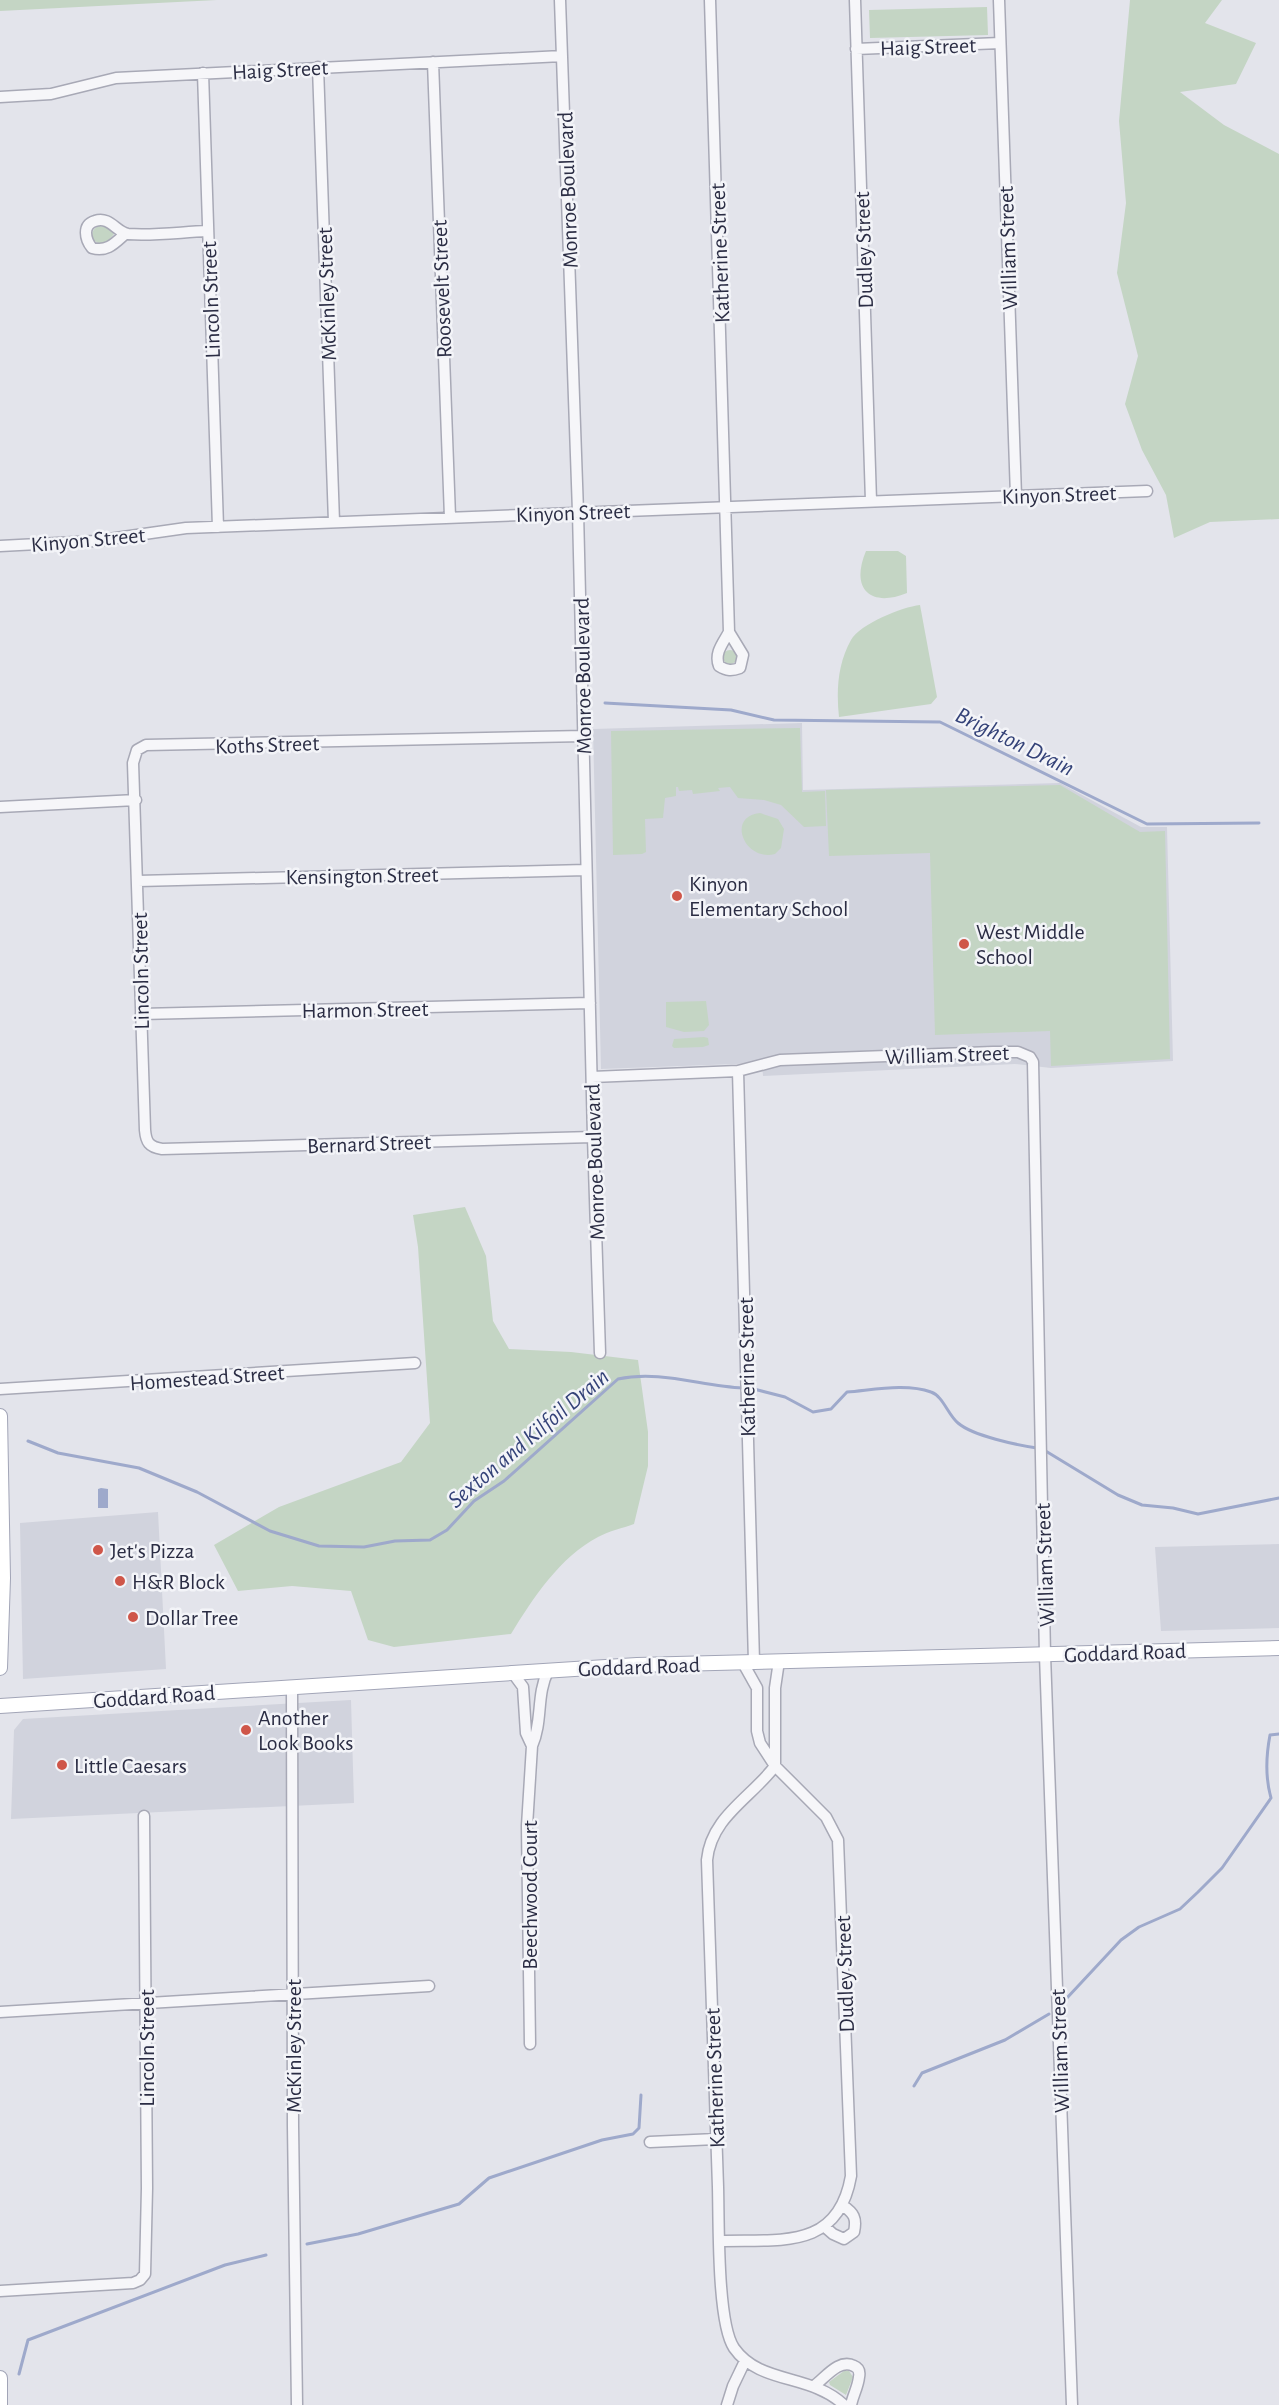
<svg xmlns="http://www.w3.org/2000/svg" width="1279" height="2405" viewBox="0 0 1279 2405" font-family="'Alegreya Sans',sans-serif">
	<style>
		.built { fill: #d1d3dd }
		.green { fill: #c4d5c4 }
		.water { fill: #9ea9cb }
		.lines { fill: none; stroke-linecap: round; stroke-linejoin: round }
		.stream { stroke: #9ea9cb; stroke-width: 3 }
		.minor-casing { stroke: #a8a9b6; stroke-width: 13 }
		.major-casing { stroke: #a2a5b7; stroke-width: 16 }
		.minor { stroke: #f6f6f9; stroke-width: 10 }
		.major { stroke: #fff; stroke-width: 14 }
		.poi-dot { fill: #cf5649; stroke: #f3f4f8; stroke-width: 2 }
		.labels { text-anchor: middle; stroke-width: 5; stroke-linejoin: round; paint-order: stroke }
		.street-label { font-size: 22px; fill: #2b2d44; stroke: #f3f4f8 }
		.poi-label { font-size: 22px; fill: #2b2d44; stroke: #f3f4f8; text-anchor: start }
		.water-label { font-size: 24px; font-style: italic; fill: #344278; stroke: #f3f4f8 }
	</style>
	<rect width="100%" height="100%" fill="#e3e4eb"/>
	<path class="built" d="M802,723L803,790L1060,783L1141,827H1167L1173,1061L1051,1068L1015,1064L763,1076L762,1063L601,1069L593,729Z
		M158,1512L166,1669L23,1679L20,1523Z
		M1279,1544V1628L1161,1631L1155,1547Z
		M351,1700L354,1803L11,1819L14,1730L23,1719Z"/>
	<path class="green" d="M0,0H217L0,11Z
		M1130,0H1222L1205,23L1256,43L1236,84L1180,92L1224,125L1279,154V519L1210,522L1174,538L1166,495L1142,450L1125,404L1138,356L1117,273L1126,203L1119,121Z
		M987,7L988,35L870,38L869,10Z
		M99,226L106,227L114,234L108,241L100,244L93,240C91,234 92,229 99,226Z
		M866,551H898L906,556L907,593C870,608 850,589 866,551Z
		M920,605L937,697L931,704L839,717C836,690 838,663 851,640C860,624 902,607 920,605Z
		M723 657a7 7 0 1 1 14 0a7 7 0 1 1-14 0Z
		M800,728L802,792L825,791L826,826L804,827L781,805L764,800L738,798L730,787L718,788L720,791L693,794L692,790L679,791L678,787H676V796L665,798L663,818L645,819L646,852L642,854L613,855L611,731Z
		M1060,785L1140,832L1165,831L1170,1059L1051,1066L1050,1031L935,1035L930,853L829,856L826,790Z
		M760,813L778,819L784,829L781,848L775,854C744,862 726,816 760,813Z
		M706,1001L709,1025L704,1031L684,1032L666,1027V1002Z
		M704,1037L708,1038L709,1045L703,1047L674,1048L672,1046L674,1039Z
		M465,1207L486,1256L493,1321L509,1349L571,1352L638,1360L648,1432V1466L634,1524C623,1528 609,1531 598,1537C560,1557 533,1598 511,1634L394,1647L368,1640L351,1591L292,1586L238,1591L214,1545L279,1507L401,1462L430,1423L418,1247L413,1215Z
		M844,2371H849L853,2377L846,2395L830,2385L829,2382Z"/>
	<path class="water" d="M101,1488L108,1489V1508H98V1489Z"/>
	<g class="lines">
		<path class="stream" d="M605,703L731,710L774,720L940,722L1147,824L1259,823
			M750,1388L785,1397L813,1412L831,1409L847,1392C873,1390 906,1383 931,1392C943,1396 948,1415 958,1423C973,1436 1017,1445 1037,1448
			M28,1441L58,1453L139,1468L197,1492L270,1531L319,1546L364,1547L395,1541L430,1540L447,1530L474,1501L504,1481L618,1379C660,1370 701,1386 743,1388
			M1044,1450L1118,1495L1142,1505L1173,1508L1198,1514L1279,1498
			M1066,1999L1121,1940L1139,1927L1180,1909L1198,1892L1222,1868L1271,1798C1265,1777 1266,1756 1270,1735L1279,1734
			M914,2086L922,2073L1005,2040L1049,2014
			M307,2244L358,2234L459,2204L489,2178L602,2140L633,2134L639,2128L641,2095
			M19,2374L28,2340L225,2265L266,2255"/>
		<defs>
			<path id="minor" d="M560,0L578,512L593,1137L600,1353
				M710,0L729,632C723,643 714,653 719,666C727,671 732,671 740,668L743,655L729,632
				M855,0L871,501
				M999,0L1016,496
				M856,49L1000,43
				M433,62L450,517
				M318,67L334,522
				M203,73L218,527
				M0,97L51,94L116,78L562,56
				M125,234C114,244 107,252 92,248C85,239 82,225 95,221C110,216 116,232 128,234C154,236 181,232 207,231
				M0,546L95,541L186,528L1147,491
				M584,736L146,745L137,750L133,763L145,1130C146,1142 149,1147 162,1149L593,1137
				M0,807L136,800
				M138,881L586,870
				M141,1014L590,1003
				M738,1071L754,1662
				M592,1077L738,1071L780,1060L993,1052H1018L1030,1057L1033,1062L1045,1655L1072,2405
				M0,1389L415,1363
				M743,1663L757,1688V1731L760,1743L775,1766V1688L779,1661
				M512,1672L523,1687L526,1733L532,1746C543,1721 536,1695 548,1671
				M292,1687L293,2126L297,2405
				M0,2012L429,1986
				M530,2044L527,1826L532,1746
				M650,2142L716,2139
				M825,2227L833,2234L844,2239L854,2232C857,2218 854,2213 842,2205
				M720,2241C779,2239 838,2251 851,2176L838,1840L826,1817L775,1766C751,1798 711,1817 707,1860C710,1969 714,2078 718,2187C719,2221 717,2323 734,2348C760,2385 810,2373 844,2405
				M0,2291L133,2283L140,2280L145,2274L147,2188L144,1816
				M814,2386C825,2378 839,2358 854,2366C859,2368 860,2372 859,2377C858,2387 853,2395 851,2405
				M727,2405L733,2386L745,2361"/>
			<path id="major" d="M0,1416L3,1578L0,1668
				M0,1706L637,1665L1279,1648
				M0,2378V2405"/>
		</defs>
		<use href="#minor" class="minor-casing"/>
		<use href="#major" class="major-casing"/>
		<use href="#minor" class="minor"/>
		<use href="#major" class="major"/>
	</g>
	<g class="poi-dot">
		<circle cx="677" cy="896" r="6"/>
		<circle cx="964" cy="944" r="6"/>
		<circle cx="98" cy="1550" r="6"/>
		<circle cx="120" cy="1581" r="6"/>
		<circle cx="133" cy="1617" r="6"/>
		<circle cx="246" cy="1730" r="6"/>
		<circle cx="62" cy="1765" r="6"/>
	</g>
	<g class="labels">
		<g class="street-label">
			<text transform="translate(928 46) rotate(-2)" y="8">Haig Street</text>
			<text transform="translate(280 69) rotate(-3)" y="8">Haig Street</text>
			<text transform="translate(567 190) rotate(-92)" y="8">Monroe Boulevard</text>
			<text transform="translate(1007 248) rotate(-92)" y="8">William Street</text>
			<text transform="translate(863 250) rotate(-92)" y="8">Dudley Street</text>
			<text transform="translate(719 253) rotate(-92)" y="8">Katherine Street</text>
			<text transform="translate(441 289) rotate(-92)" y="8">Roosevelt Street</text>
			<text transform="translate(326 294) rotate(-92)" y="8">McKinley Street</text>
			<text transform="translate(210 300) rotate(-92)" y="8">Lincoln Street</text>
			<text transform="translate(1059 494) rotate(-2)" y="8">Kinyon Street</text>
			<text transform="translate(573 512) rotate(-2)" y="8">Kinyon Street</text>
			<text transform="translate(88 539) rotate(-5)" y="8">Kinyon Street</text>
			<text transform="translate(582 676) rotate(-91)" y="8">Monroe Boulevard</text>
			<text transform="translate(267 744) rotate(-2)" y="8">Koths Street</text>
			<text transform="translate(362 875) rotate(-1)" y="8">Kensington Street</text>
			<text transform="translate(140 971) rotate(-91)" y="8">Lincoln Street</text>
			<text transform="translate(365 1009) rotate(-1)" y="8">Harmon Street</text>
			<text transform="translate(947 1054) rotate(-2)" y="8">William Street</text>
			<text transform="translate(369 1143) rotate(-2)" y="8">Bernard Street</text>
			<text transform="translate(594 1162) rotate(-92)" y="8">Monroe Boulevard</text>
			<text transform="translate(746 1367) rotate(-91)" y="8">Katherine Street</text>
			<text transform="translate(207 1377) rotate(-4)" y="8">Homestead Street</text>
			<text transform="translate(1044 1565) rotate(-92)" y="8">William Street</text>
			<text transform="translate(1125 1652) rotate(-2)" y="8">Goddard Road</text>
			<text transform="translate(639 1666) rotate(-2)" y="8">Goddard Road</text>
			<text transform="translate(154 1696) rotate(-4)" y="8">Goddard Road</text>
			<text transform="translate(529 1895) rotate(-90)" y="8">Beechwood Court</text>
			<text transform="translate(844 1974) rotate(-92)" y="8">Dudley Street</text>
			<text transform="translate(293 2046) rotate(-90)" y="8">McKinley Street</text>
			<text transform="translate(146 2048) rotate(-90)" y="8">Lincoln Street</text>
			<text transform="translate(1059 2051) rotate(-92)" y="8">William Street</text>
			<text transform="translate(714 2078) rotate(-92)" y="8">Katherine Street</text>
		</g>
		<g class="poi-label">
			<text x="689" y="891">Kinyon<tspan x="689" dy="25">Elementary School</tspan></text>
			<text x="976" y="939">West Middle<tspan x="976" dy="25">School</tspan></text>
			<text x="110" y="1558">Jet's Pizza</text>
			<text x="132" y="1589">H&amp;R Block</text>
			<text x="145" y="1625">Dollar Tree</text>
			<text x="258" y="1725">Another<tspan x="258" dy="25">Look Books</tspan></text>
			<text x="74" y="1773">Little Caesars</text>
		</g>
		<g class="water-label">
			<text transform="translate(1015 741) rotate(26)" y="8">Brighton Drain</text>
			<text transform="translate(528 1438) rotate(-40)" y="8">Sexton and Kilfoil Drain</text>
		</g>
	</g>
</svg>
